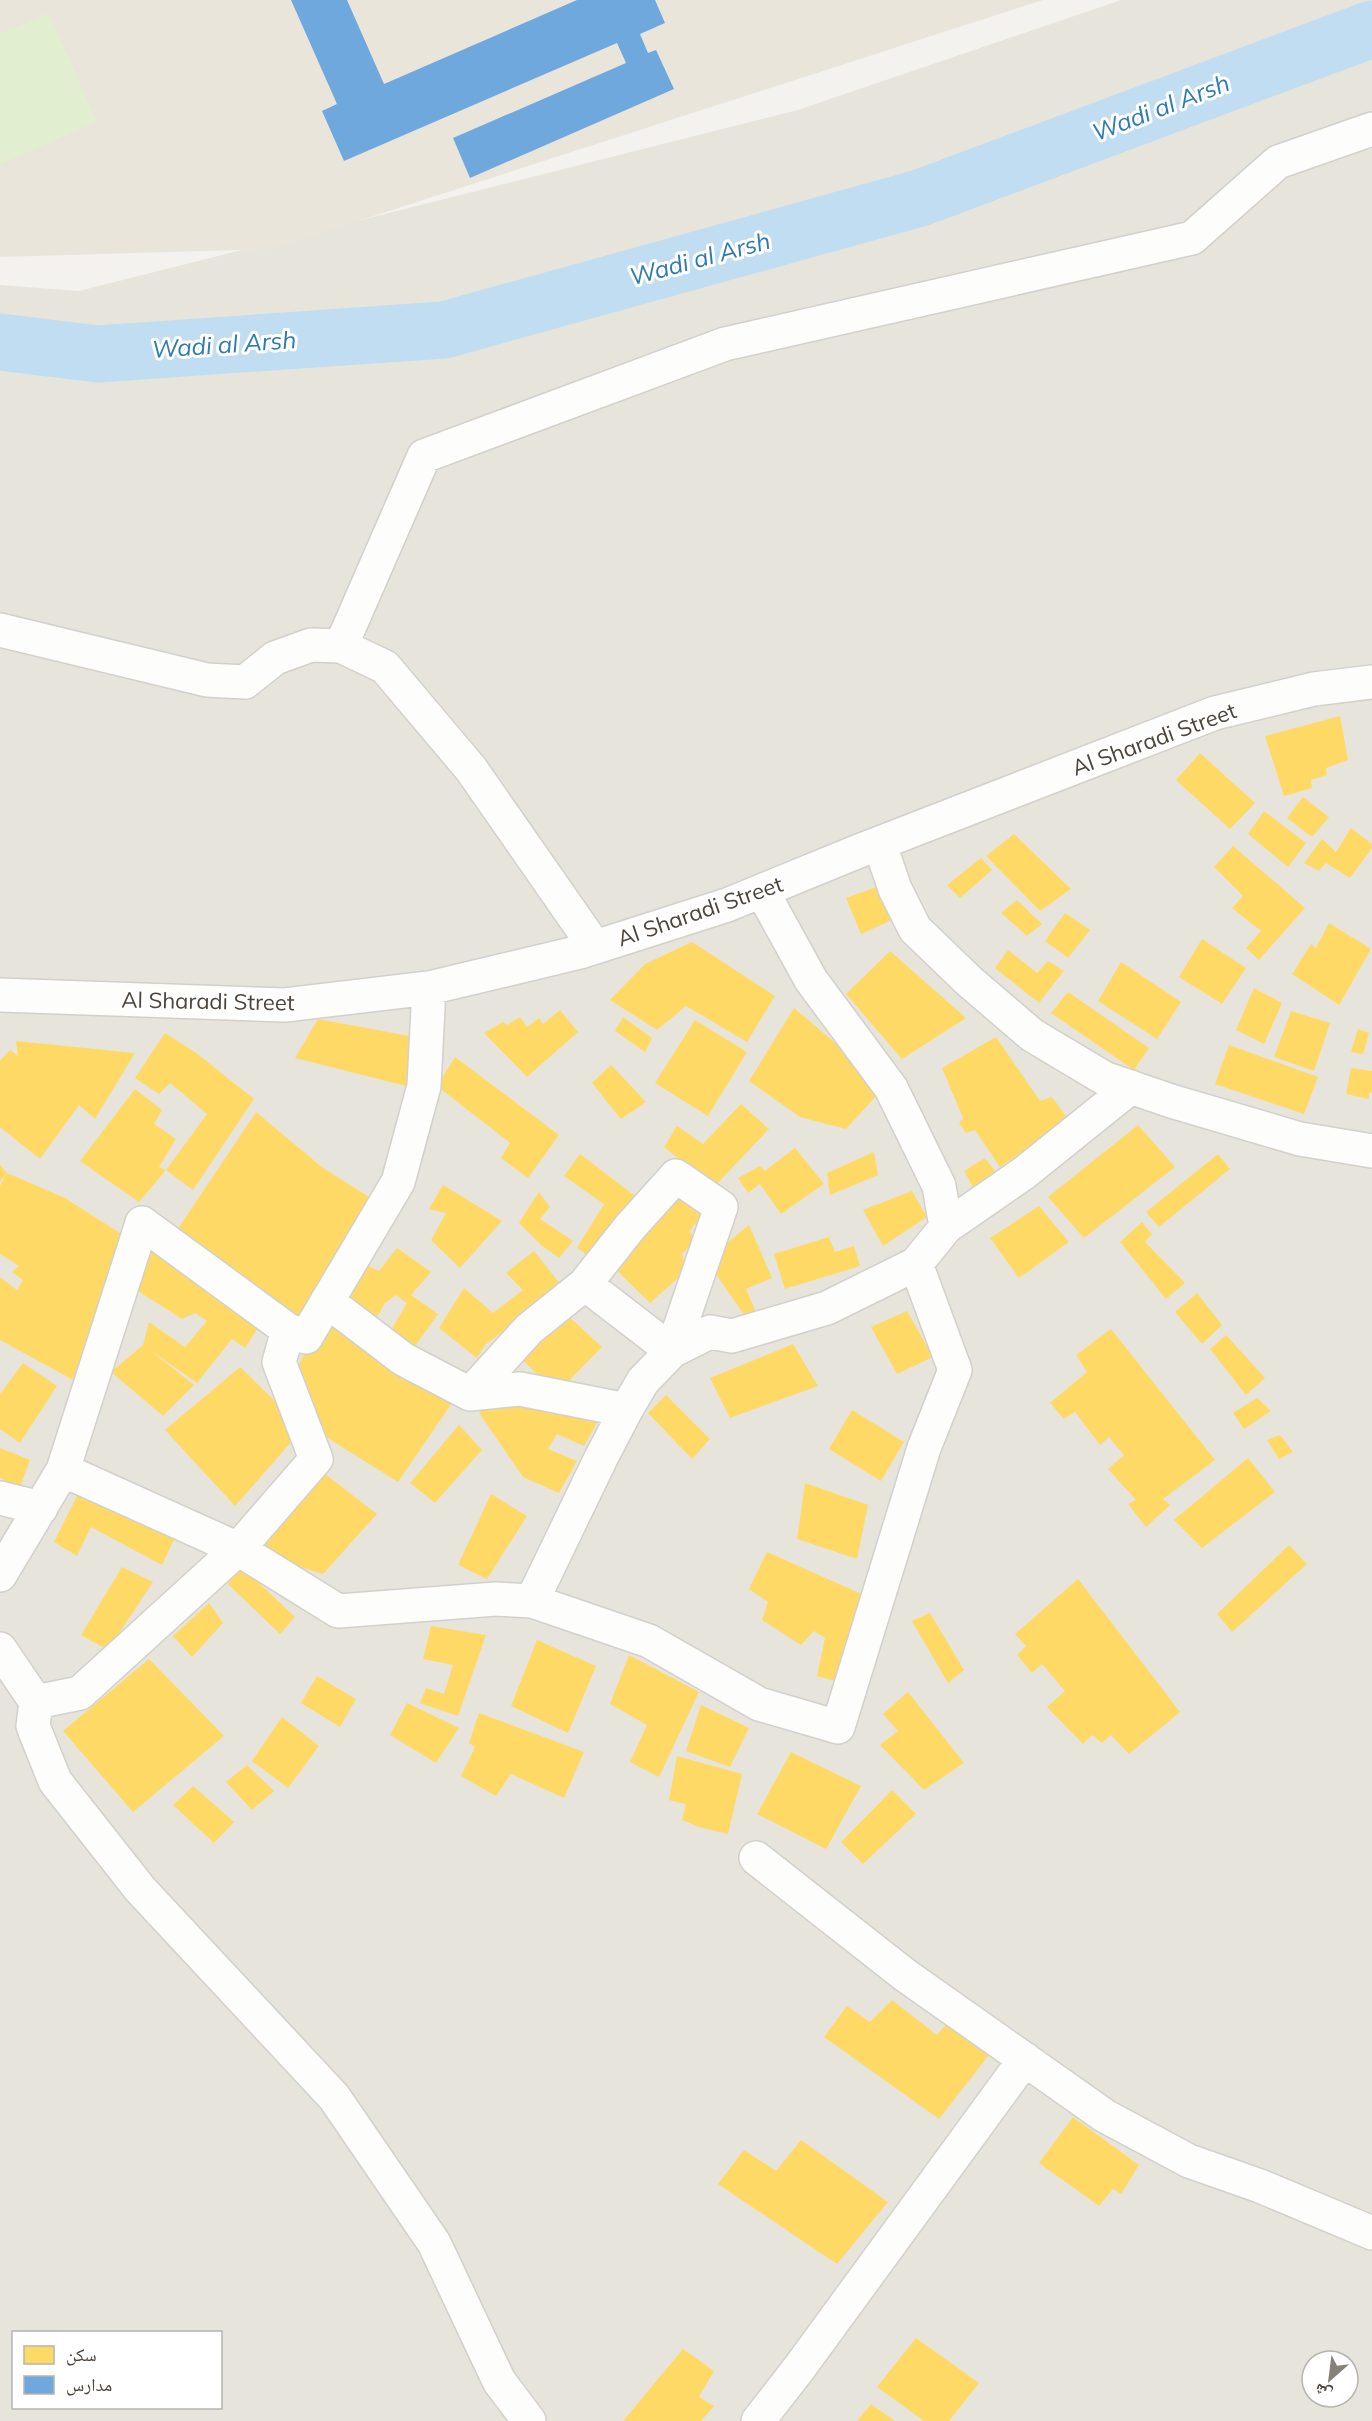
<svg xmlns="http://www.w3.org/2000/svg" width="1372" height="2421" viewBox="0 0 1372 2421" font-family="Mulish,'Noto Naskh Arabic',sans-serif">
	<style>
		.residential { fill: #e7e4dc; fill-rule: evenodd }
		.education { fill: #eae5da }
		.green { fill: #e1eecf }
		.homes { fill: #ffd966 }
		.schools { fill: #6fa8dc }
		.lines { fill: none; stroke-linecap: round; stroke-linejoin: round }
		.river { stroke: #c0ddf1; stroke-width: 57 }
		.minor-casing { stroke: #d2d0cb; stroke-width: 36 }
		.minor { stroke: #fdfdfc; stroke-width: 33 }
		.labels { text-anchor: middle; stroke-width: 6; stroke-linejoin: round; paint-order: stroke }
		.street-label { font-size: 22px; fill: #4b4439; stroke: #fff }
		.water-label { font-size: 24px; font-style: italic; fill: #2e7ab2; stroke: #fff }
	</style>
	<rect width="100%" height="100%" fill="#f4f2ee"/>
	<path class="residential" d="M1121,0H1372V2421H0V285L79,291L798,110ZM14,2332H220V2408H14ZM1312,2361H1348V2397H1312Z"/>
	<path class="education" d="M0,0H1043L271,249L0,257Z"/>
	<path class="green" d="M49,13L97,122L0,164V34Z"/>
	<path class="homes" d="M1340,716L1348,760L1326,768L1327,775L1311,780L1312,788L1284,796L1265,736Z
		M1200,753L1255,803L1230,829L1176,780Z
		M1303,797L1329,817L1312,837L1287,818Z
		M1264,811L1306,843L1288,867L1248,834Z
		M1351,828L1372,844V848L1350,878L1326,863L1319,871L1304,863L1322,839L1336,852Z
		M1014,834L1071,889L1040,911L986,856Z
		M1233,846L1305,908L1259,960L1246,948L1261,931L1232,908L1243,896L1214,867Z
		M981,858L992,870L960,898L947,885Z
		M876,887L892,920L861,934L846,898Z
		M1017,900L1042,924L1027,936L1001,913Z
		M1065,913L1090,930L1068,958L1045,941Z
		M1329,923L1371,949L1339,1005L1292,974L1311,944L1316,948Z
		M1202,939L1246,968L1222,1004L1179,977Z
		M692,942L775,996L747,1042L686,1006L657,1030L610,1000L645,964Z
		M1008,950L1037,973L1048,961L1064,971L1039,1003L995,968Z
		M890,951L966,1018L902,1059L846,994Z
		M1121,962L1181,1002L1157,1039L1098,1001Z
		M1254,988L1282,1003L1264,1044L1236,1030Z
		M1068,992L1149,1048L1134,1070L1051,1013Z
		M794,1008L851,1056L880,1092L846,1129L800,1117L749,1081Z
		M560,1010L578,1032L527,1077L484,1033L503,1022L507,1025L520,1017L527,1027L539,1018L543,1024Z
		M1291,1011L1330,1023L1314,1071L1274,1057Z
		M623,1017L652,1038L645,1052L615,1031Z
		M318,1019L420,1038L410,1087L295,1058Z
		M695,1020L747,1052L708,1116L655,1083Z
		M1358,1029L1369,1033L1363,1054L1351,1052Z
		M165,1033L195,1052L254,1099L193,1190L166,1170L139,1202L80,1161L135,1089L162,1110L154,1124L176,1139L159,1167L166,1170L207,1114L170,1083L159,1094L135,1078Z
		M996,1037L1040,1101L1052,1097L1069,1120L1000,1167L975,1130L966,1133L959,1123L963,1118L942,1068Z
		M16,1041L135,1053L95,1119L79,1105L40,1159L0,1127V1061L10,1050L18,1056Z
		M1229,1045L1318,1077L1304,1114L1215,1084Z
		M455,1057L559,1135L528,1178L501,1158L510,1143L437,1086Z
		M611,1065L646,1102L621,1119L592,1083Z
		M1351,1068L1372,1071V1093H1369V1099L1346,1094Z
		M741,1104L769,1129L714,1187L664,1147L677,1126L703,1144Z
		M256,1112L323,1168L374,1200L298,1328L171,1239Z
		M1138,1125L1175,1167L1084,1238L1048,1197Z
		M795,1148L824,1184L781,1214L760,1184L748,1193L738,1178L760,1166L765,1171Z
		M874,1152L878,1175L830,1195L827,1173Z
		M580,1154L635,1196L592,1259L577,1248L604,1204L564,1176Z
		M1218,1154L1230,1169L1159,1227L1146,1212Z
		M985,1158L995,1171L973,1187L964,1171Z
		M0,1165L7,1173L65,1198L126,1237L75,1381L0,1340V1277L17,1290L23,1280L12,1272L19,1266L0,1254V1186L7,1173L0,1182Z
		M443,1185L502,1221L460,1268L431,1240L446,1213L429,1209Z
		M685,1190L706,1209L689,1232L698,1239L682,1254L686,1271L650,1303L610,1264Z
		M912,1191L927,1217L883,1246L863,1210Z
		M539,1192L550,1207L540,1219L573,1241L559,1258L541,1245L519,1223Z
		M1039,1206L1069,1242L1019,1278L990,1238Z
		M1142,1222L1152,1234L1145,1242L1185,1283L1166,1299L1120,1242Z
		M749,1225L772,1278L746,1289L756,1312L745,1316L706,1260Z
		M829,1237L835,1252L854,1246L860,1266L785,1289L774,1254Z
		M155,1242L265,1317L245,1348L232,1339L197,1383L150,1350L194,1385L163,1416L111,1372L143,1345L149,1322L185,1347L207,1321L195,1313L182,1319L130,1286Z
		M397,1248L431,1272L411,1295L438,1314L410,1353L387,1337L407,1303L396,1295L385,1303L371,1327L340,1307L364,1264L379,1271Z
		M534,1251L562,1286L485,1345L477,1358L439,1328L464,1288L493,1313L523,1290L506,1273Z
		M1197,1293L1222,1325L1202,1344L1175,1312Z
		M563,1311L602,1347L557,1393L516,1354Z
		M907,1311L933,1357L897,1374L871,1327Z
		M323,1321L452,1403L398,1482L318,1432L294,1373Z
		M1111,1329L1215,1460L1163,1499L1170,1505L1146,1527L1128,1504L1136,1500L1108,1469L1124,1455L1109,1437L1100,1445L1075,1412L1064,1419L1050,1403L1087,1372L1076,1355Z
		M1226,1335L1265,1378L1246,1395L1210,1349Z
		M793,1344L818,1386L730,1418L710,1378Z
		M23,1363L57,1386L20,1443L0,1429V1394Z
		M240,1367L282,1408L294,1439L235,1506L165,1430Z
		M496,1395L598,1421L584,1446L557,1434L548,1449L577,1461L559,1493L523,1477L479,1413Z
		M666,1395L710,1439L692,1459L648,1413Z
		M1257,1398L1271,1411L1244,1429L1233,1413Z
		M852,1410L904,1442L881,1481L829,1449Z
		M459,1425L482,1450L435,1503L410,1483Z
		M1280,1435L1293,1452L1279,1459L1267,1440Z
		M0,1448L30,1460L20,1487L0,1478Z
		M1248,1458L1275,1492L1202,1548L1174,1520Z
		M325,1474L377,1514L323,1574L293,1565L258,1545Z
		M805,1483L868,1505L857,1559L797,1539Z
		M82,1486L178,1531L162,1565L91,1527L77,1556L54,1542Z
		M491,1494L527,1516L487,1579L458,1565Z
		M1289,1545L1307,1564L1232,1632L1217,1614Z
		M767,1552L866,1596L839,1682L817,1676L825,1638L814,1631L801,1645L762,1620L768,1602L749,1589Z
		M240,1565L295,1617L280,1634L228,1584Z
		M122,1567L153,1582L108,1650L81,1635Z
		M1078,1579L1180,1712L1129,1754L1111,1735L1102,1743L1092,1735L1083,1744L1047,1707L1065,1691L1042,1664L1032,1673L1017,1655L1026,1646L1015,1634Z
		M209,1603L223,1623L192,1657L173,1636Z
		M930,1613L964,1670L948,1683L912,1621Z
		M431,1626L486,1635L458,1716L420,1703L426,1688L444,1694L453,1665L423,1659Z
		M537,1640L596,1666L568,1733L511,1706Z
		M629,1655L699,1692L659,1777L630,1762L647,1725L610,1704Z
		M149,1659L224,1736L133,1812L63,1731Z
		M317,1676L356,1699L340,1727L301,1703Z
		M908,1692L964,1763L924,1790L880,1745L898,1731L883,1714Z
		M407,1703L459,1728L436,1763L390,1735Z
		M701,1705L749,1728L730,1767L686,1751Z
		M479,1713L584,1752L564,1798L511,1774L496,1796L461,1776L475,1747L469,1743Z
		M282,1717L319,1746L288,1788L252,1761Z
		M791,1752L861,1786L826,1849L757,1814Z
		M677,1756L742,1774L728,1834L699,1827L682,1820L686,1804L669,1800Z
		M247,1765L274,1791L252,1810L226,1782Z
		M193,1786L234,1822L214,1843L173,1805Z
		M892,1790L916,1814L863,1864L841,1842Z
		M892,2000L937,2035L947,2023L989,2055L939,2119L824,2037L847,2006L870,2022Z
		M1073,2117L1139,2165L1121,2194L1113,2189L1099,2206L1039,2163Z
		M801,2140L888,2202L837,2264L718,2184L744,2150L776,2171Z
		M916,2338L979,2383L949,2421H924L877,2387Z
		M683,2349L714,2371L699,2397L714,2406L701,2421H623Z
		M871,2404L895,2421H857Z"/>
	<path class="schools" d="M291,0H347L384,84L577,0H655L665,23L640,34L648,53L656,50L674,89L470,178L453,138L626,63L617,43L344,161L322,111L337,104Z"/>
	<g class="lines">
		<path class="river" d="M0,342L98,354L444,330L920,198L1372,29"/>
		<defs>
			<path id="minor" d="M0,630L207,680L245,682L275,658L311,645L341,646L385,667L471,769L595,947
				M341,646L424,456L725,344L1192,238L1278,162L1372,129
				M880,845L895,889L915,929L969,981L1032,1035L1104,1078L1171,1101L1300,1139L1372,1151
				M762,891L811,980L891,1088L939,1186L946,1227L1024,1173L1131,1087
				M0,995L285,1005L429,988L580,952L727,905L859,851L1215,713L1314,689L1372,682
				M916,1264L955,1370L924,1448L838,1727L759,1704L649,1641L532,1601L601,1458L626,1410L643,1381L672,1351L710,1332L732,1336L827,1308L916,1264L946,1227
				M327,1301L403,1359L470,1394L520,1389L626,1410
				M470,1394L529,1329L585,1284L630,1227L676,1176L721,1207L672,1351L585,1284
				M63,1470L238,1549L338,1611L496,1599L532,1601
				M0,1498L41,1508
				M0,1575L63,1470L142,1223L288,1330L306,1337L398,1182L424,1086L429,988
				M0,1649L36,1702L33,1726L55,1781L140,1889L334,2097L434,2243L499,2381L529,2421
				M36,1702L80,1693L238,1549L316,1459L279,1362L288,1330
				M756,1858L905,1975L1105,2116L1189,2161L1260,2186L1372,2233
				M758,2421L800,2367L1025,2059"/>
		</defs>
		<use href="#minor" class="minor-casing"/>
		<use href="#minor" class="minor"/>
	</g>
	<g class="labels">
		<g class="street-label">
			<text transform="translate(1154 739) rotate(-20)" y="8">Al Sharadi Street</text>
			<text transform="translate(700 911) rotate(-19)" y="8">Al Sharadi Street</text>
			<text transform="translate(208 1001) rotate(1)" y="8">Al Sharadi Street</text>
		</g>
		<g class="water-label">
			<text transform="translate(1161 108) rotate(-21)" y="8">Wadi al Arsh</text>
			<text transform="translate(700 259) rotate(-15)" y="8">Wadi al Arsh</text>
			<text transform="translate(224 345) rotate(-4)" y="8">Wadi al Arsh</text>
		</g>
	</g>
	<rect x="12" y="2331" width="210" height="78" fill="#ffffff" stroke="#b7b4b0" stroke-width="1.5"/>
	<rect x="24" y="2346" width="30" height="18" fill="#ffd966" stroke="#b7b4b0" stroke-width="1.5"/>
	<text x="66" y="2361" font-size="18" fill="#4b4439">سكن</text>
	<rect x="24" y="2376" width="30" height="18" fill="#6fa8dc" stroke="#b7b4b0" stroke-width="1.5"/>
	<text x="66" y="2391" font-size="18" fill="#4b4439">مدارس</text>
	<g transform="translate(1330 2379) rotate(208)"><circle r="28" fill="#ffffff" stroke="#b7b4b0" stroke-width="1.5"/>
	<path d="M0-4.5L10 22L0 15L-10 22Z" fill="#868178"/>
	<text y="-9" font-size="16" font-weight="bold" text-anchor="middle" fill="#4b4439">ش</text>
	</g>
</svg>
